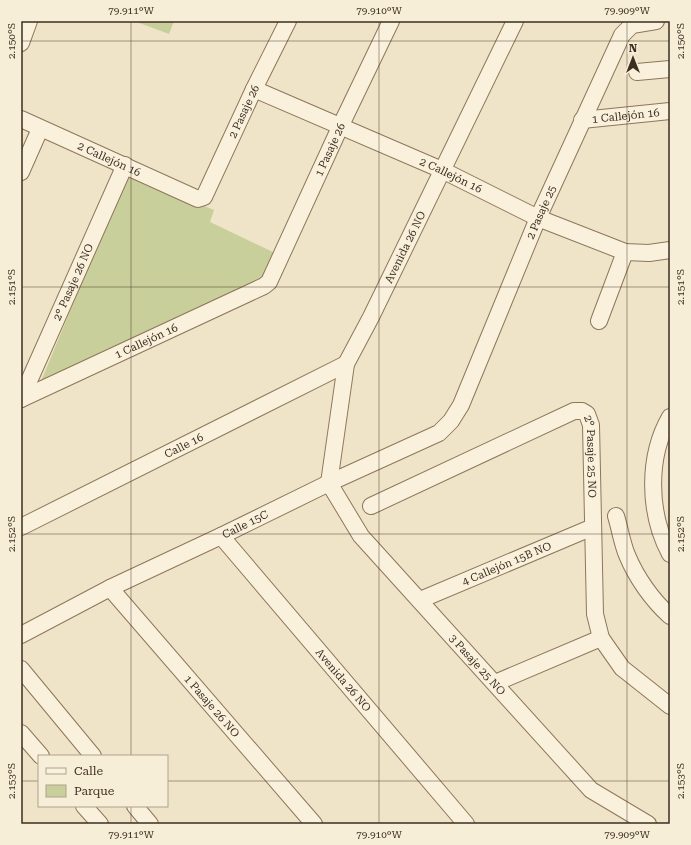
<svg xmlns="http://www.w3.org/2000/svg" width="691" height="845" viewBox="0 0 691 845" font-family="'Roboto Serif',serif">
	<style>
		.green { fill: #c9cf9b }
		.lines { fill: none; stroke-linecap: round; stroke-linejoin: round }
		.minor-casing { stroke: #8d765c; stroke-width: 18 }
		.minor { stroke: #faf1dc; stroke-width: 16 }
		.ticks { fill: none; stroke: #3d2e20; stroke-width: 1; stroke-opacity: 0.45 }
		.labels { text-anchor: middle; stroke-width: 3.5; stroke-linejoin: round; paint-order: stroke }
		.street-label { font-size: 11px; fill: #3d2e20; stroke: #f7eed8 }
		.neatline { fill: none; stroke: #3d2e20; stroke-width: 1.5 }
		.ticks-label { font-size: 10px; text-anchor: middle; fill: #3d2e20 }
	</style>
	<rect width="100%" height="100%" fill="#f0e4c8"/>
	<path class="green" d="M134,21H174L169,34Z
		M127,174L214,210L210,222L273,252L266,275L39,386Z"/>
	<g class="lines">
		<defs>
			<g id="minor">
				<path id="s1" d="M515,21L371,317L346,364L329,483L361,536L591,790L648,824"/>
				<path d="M21,43L29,21"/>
				<path d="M637,72L670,69"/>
				<path id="s2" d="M254,89L442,170L538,218L625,252L649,253L670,250"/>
				<path id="s3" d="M21,119L198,199L204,197L254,89L288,21"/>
				<path id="s4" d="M582,120L670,111"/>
				<path d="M21,172L40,129"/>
				<path d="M599,321L625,252"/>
				<path id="s5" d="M21,399L264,286L269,282L341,125L391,21"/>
				<path id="s6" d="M21,399L125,165"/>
				<path d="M670,417C647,457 648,513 670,554"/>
				<path id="s7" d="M371,506L574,411H582L587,414L591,425L595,614L601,638L622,668L670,706"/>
				<path d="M616,516C620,529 622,543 627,555C636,577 652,600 670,616"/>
				<path id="s8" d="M21,527L346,364"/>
				<path id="s9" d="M221,536L466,824"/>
				<path id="s10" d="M110,588L314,824"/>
				<path id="s11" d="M420,600L593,527"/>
				<path id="s12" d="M21,635L110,588L221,536L329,483L439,433L451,421L461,405L538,218L622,35L632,25L656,21"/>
				<path d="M21,669L93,756"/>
				<path d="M495,683L601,638"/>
				<path d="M21,733L41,756"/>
				<path d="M84,806L100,824"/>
				<path d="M135,806L150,824"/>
			</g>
		</defs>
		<use href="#minor" class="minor-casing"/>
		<use href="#minor" class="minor"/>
	</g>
	<path class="ticks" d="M131,21V756M379,21V824M627,21V824M21,41H670M21,287H670M21,534H670M21,781H39M167,781H670M131,806V824"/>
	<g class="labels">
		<g class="street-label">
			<text dy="4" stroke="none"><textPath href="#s3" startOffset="295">2 Pasaje 26</textPath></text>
			<text dy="4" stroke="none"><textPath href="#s4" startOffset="44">1 Callejón 16</textPath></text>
			<text dy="4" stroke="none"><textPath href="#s5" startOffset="420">1 Pasaje 26</textPath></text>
			<text dy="4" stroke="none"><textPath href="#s3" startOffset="97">2 Callejón 16</textPath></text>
			<text dy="4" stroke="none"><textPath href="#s2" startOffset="215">2 Callejón 16</textPath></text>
			<text dy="4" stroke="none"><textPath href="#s12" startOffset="709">2 Pasaje 25</textPath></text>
			<text transform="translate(405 247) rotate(-64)" y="4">Avenida 26 NO</text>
			<text dy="4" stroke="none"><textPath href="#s6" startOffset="128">2° Pasaje 26 NO</textPath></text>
			<text dy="4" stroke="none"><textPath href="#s5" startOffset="138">1 Callejón 16</textPath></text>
			<text dy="4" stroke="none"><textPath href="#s8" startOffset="182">Calle 16</textPath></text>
			<text dy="4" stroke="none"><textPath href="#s7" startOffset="281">2° Pasaje 25 NO</textPath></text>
			<text dy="4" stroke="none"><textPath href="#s12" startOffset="250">Calle 15C</textPath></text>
			<text dy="4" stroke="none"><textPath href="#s11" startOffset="94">4 Callejón 15B NO</textPath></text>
			<text dy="4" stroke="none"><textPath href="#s1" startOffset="738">3 Pasaje 25 NO</textPath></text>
			<text dy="4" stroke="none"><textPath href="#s9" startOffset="189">Avenida 26 NO</textPath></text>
			<text dy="4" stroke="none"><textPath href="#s10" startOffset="156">1 Pasaje 26 NO</textPath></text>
		</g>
	</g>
	<rect width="691" height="845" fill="none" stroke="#f7eed8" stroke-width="44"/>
	<rect x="38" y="755" width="130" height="52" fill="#f7eed8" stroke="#ada18e"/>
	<rect x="46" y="768" width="20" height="6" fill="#faf1dc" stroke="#ada18e"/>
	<text x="74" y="775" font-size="12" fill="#3d2e20">Calle</text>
	<rect x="46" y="785" width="20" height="12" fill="#c9cf9b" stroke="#ada18e"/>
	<text x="74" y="795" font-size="12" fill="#3d2e20">Parque</text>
	<g transform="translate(633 58)" stroke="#f7eed8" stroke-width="3" paint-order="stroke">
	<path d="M0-3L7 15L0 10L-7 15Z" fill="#3d2e20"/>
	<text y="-6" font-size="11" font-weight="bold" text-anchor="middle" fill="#3d2e20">N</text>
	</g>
	<rect x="22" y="22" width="647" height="801" class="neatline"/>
	<g class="ticks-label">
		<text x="131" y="14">79.911°W</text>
		<text x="379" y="14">79.910°W</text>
		<text x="627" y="14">79.909°W</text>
		<text transform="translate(11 41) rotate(-90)" y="4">2.150°S</text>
		<text transform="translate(680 41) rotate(-90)" y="4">2.150°S</text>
		<text transform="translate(11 287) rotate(-90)" y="4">2.151°S</text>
		<text transform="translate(680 287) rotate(-90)" y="4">2.151°S</text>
		<text transform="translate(11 534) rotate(-90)" y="4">2.152°S</text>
		<text transform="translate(680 534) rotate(-90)" y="4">2.152°S</text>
		<text transform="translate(11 781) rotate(-90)" y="4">2.153°S</text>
		<text transform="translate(680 781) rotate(-90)" y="4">2.153°S</text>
		<text x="131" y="838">79.911°W</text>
		<text x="379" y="838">79.910°W</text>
		<text x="627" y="838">79.909°W</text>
	</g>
</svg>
